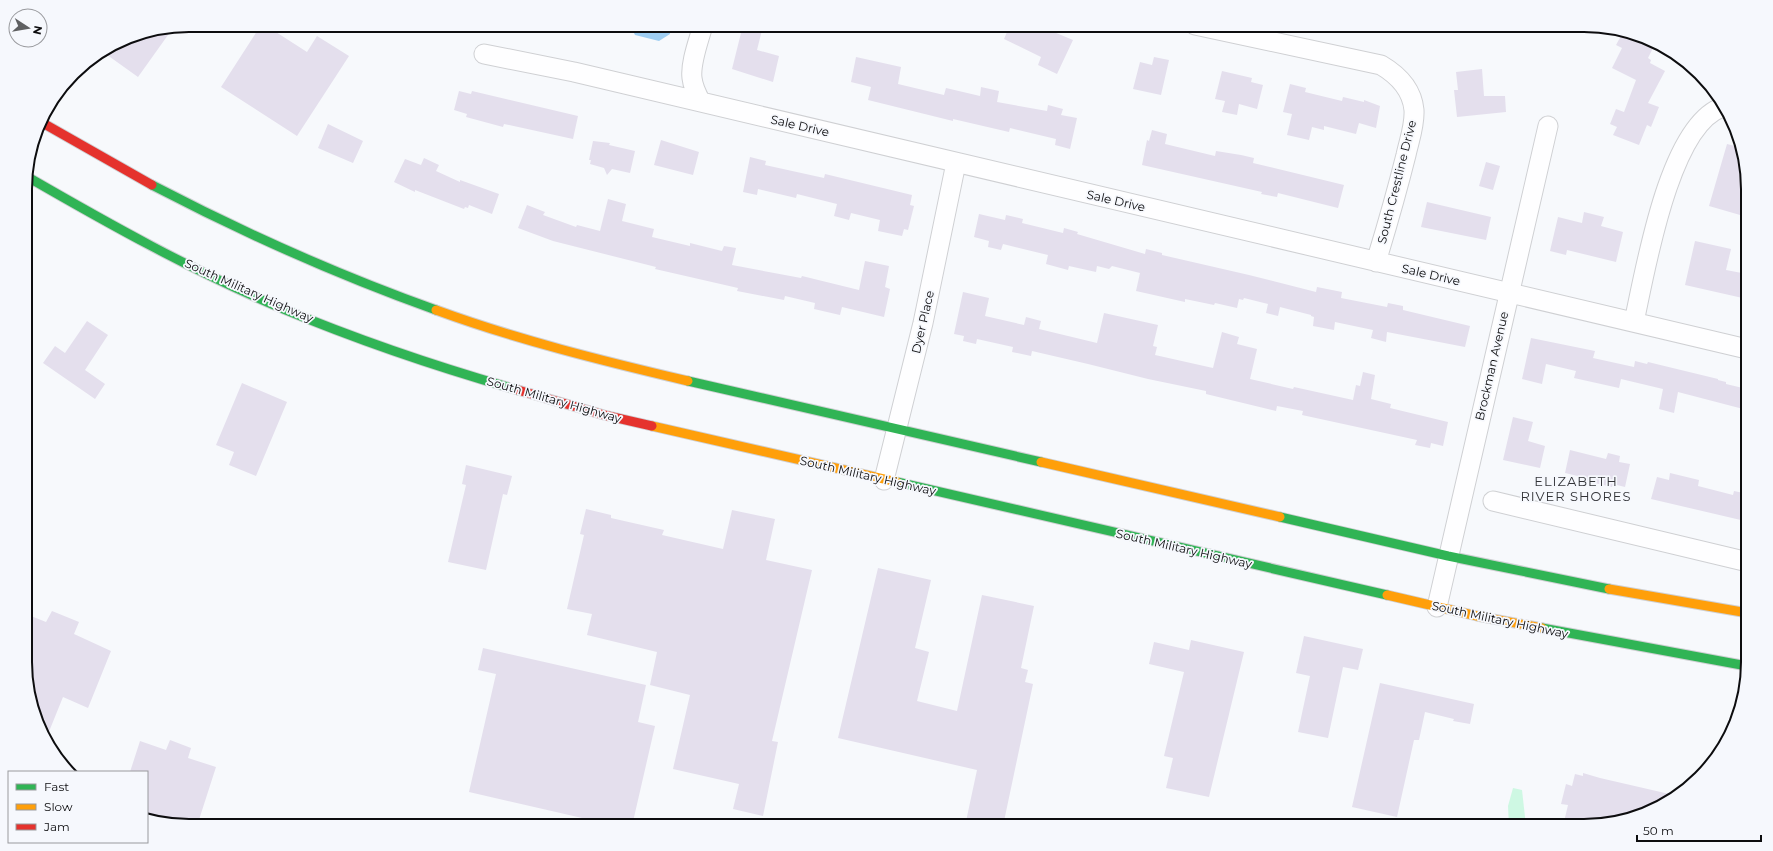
<svg xmlns="http://www.w3.org/2000/svg" width="1773" height="851" viewBox="0 0 1773 851" font-family="Montserrat,sans-serif">
	<style>
		.green { fill: #cef8e3 }
		.water { fill: #9fcef2 }
		.building { fill: #e4dfed }
		.lines { fill: none; stroke-linecap: round; stroke-linejoin: round }
		.street-casing { stroke: #cfd0d3; stroke-width: 21 }
		.fast-casing { stroke: #cfd0d3; stroke-width: 11 }
		.slow-casing { stroke: #cfd0d3; stroke-width: 11 }
		.jam-casing { stroke: #cfd0d3; stroke-width: 11 }
		.street { stroke: #fefeff; stroke-width: 19 }
		.fast { stroke: #30b455; stroke-width: 9 }
		.slow { stroke: #ff9f0a; stroke-width: 9 }
		.jam { stroke: #e5322d; stroke-width: 9 }
		.labels { text-anchor: middle; stroke-width: 3.5; stroke-linejoin: round; paint-order: stroke }
		.street-label { font-size: 12px; fill: #0d0d0f; stroke: #f6f8fd }
		.neighbourhood-label { font-size: 13px; letter-spacing: 1px; fill: #333438; stroke: #f6f8fd }
		.rim { fill: none; stroke: #0d0d0f; stroke-width: 2 }
	</style>
	<rect width="100%" height="100%" fill="#f7f9fc"/>
	<path class="green" d="M1513,788L1522,790L1526,826H1509L1508,806Z"/>
	<path class="water" d="M630,25H669L670,34L659,41L635,35Z"/>
	<path class="building" d="M261,25H265L307,52L317,36L349,56L297,136L221,87Z
		M743,25L762,30L757,50L779,56L773,82L732,69Z
		M1010,25H1037L1073,40L1057,74L1038,65L1041,57L1004,39Z
		M173,28L138,77L103,52L127,37Z
		M1622,34L1656,42L1648,58L1651,60L1650,63L1665,71L1648,103L1659,107L1651,127L1647,125L1639,145L1613,135L1617,127L1610,124L1616,109L1624,112L1636,80L1612,68L1622,48L1616,45Z
		M856,57L901,67L898,84L944,95L946,88L980,96L981,87L999,91L997,102L1047,111L1048,105L1063,109L1061,115L1077,118L1070,149L1055,145L1056,139L1010,128L1009,132L953,119V121L868,100L871,87L851,82Z
		M1154,57L1169,60L1161,95L1133,89L1140,62L1152,65Z
		M1482,69L1484,96H1505L1506,112L1457,117L1454,90H1458L1456,72Z
		M1222,71L1252,78L1251,82L1263,85L1257,109L1239,104L1237,115L1222,112L1225,101L1215,99Z
		M1290,84L1306,88L1305,92L1342,101L1343,97L1364,102V100L1380,106L1376,128L1359,123L1356,134L1324,126V130L1312,127L1309,140L1287,135L1292,114L1283,112Z
		M459,91L471,94L472,91L578,116L573,139L504,124L503,127L466,117L467,114L454,110Z
		M328,124L363,141L353,163L318,148Z
		M1152,130L1167,134L1165,144L1215,156L1216,151L1241,155L1254,158L1253,163L1344,185L1338,208L1278,193L1277,197L1261,194L1262,192L1142,165L1147,140L1149,141Z
		M661,140L699,152L693,175L654,165Z
		M593,141L610,143L609,145L635,151L630,173L612,169L607,175L604,168L590,164L591,160H589Z
		M1727,144L1739,147L1747,168V217L1709,206Z
		M750,157L766,161L765,165L824,178L825,174L912,195L910,205L914,206L908,230L904,229L902,236L878,231L880,220L851,213L849,220L834,216L837,204L797,194L796,198L758,189L757,195L743,192Z
		M424,158L439,165L436,171L460,182V180L499,194L492,214L469,205L468,208L465,207L464,209L415,190V192L394,182L405,159L421,165Z
		M1486,162L1500,166L1493,190L1479,186Z
		M608,199L626,204L622,221L654,229L652,237L690,246V243L722,251L724,246L736,248L732,265L801,278L802,276L859,290L865,261L889,266L885,287L890,289L884,317L842,307L840,315L814,309L815,303L785,296L784,300L737,291L738,288L655,269L656,267L553,241L518,228L527,205L545,212L543,215L576,227L577,225L600,231Z
		M1427,202L1491,217L1486,240L1421,227Z
		M1584,212L1604,217L1601,226L1623,232L1616,262L1567,250L1566,255L1550,251L1558,217L1582,223Z
		M979,214L1005,220L1006,215L1023,219L1022,223L1063,233L1064,228L1078,232L1077,234L1145,254L1146,249L1162,253V255L1249,275L1316,292L1317,287L1342,292L1341,298L1387,307L1388,303L1403,306V310L1470,326L1465,347L1387,332L1386,342L1371,338L1373,330L1335,322L1334,330L1313,326L1314,317L1311,316V315L1280,307L1278,316L1266,313L1268,304L1244,298L1243,300L1239,299L1237,308L1215,303L1214,305L1185,299V302L1136,291L1140,273L1112,266L1109,269L1097,266L1096,272L1069,266L1068,270L1046,264L1048,255L1003,244L1001,250L988,247L989,241L974,237Z
		M1695,241L1731,249L1726,270L1747,274V299L1685,285Z
		M963,292L989,298L985,316L1024,325L1026,317L1041,321L1039,329L1097,343L1104,313L1158,325L1153,346L1157,347L1155,355L1213,368L1222,332L1239,337L1237,344L1257,349L1250,379L1293,389L1294,387L1353,400L1356,385L1360,386L1363,372L1375,375L1371,399L1391,404L1390,408L1448,422L1443,446L1431,443L1430,448L1415,445L1417,440L1302,415L1303,411L1277,406L1276,411L1206,394V391L1148,379L1088,364L1032,351L1031,356L1012,352L1013,347L977,339L976,344L963,341L964,336L954,334Z
		M87,321L108,335L85,370L105,384L95,399L43,363L55,346L65,353Z
		M1531,338L1595,351L1593,358L1634,367L1635,361L1647,364L1648,362L1718,379V380L1726,382V384L1747,389V410L1678,392L1674,413L1659,409L1663,389L1621,379L1619,388L1574,378L1576,371L1546,364L1542,384L1522,379Z
		M242,383L287,402L256,476L229,465L234,452L216,445Z
		M1513,417L1533,422L1528,441L1545,446L1540,468L1503,460Z
		M1570,450L1606,459L1608,453L1620,456L1619,462L1630,464L1625,487L1613,484L1612,487L1586,481V478L1565,473Z
		M466,465L512,476L507,495L503,494L486,570L448,562L466,485L462,484Z
		M1670,473L1699,480L1698,486L1733,495L1734,491L1748,494V510L1745,521L1651,499L1657,477L1669,480Z
		M586,509L611,515V518L664,530L662,535L723,549L732,510L775,519L766,560L812,570L772,741L778,742L763,816L733,809L739,784L673,769L690,695L650,685L657,652L587,635L592,614L567,609L584,535L580,534Z
		M878,568L931,580L915,648L929,652L917,701L957,711L982,595L1034,606L1021,668L1028,670L1025,682L1033,684L1003,826H965L977,770L838,738Z
		M52,611L79,622L74,634L111,651L88,708L63,697L46,739L37,724L26,683V614L46,622Z
		M1304,636L1363,649L1358,670L1343,667L1328,738L1298,732L1310,676L1296,673Z
		M1191,640L1244,652L1209,797L1166,788L1173,758L1164,756L1184,672L1149,664L1154,642L1189,650Z
		M483,648L646,685L638,722L655,726L632,826H617L469,792L496,674L478,670Z
		M1380,683L1474,704L1470,724L1453,721L1454,719L1425,712L1419,740H1414L1397,817L1352,807Z
		M170,740L191,748L188,758L216,767L197,826H189L147,816V772H130L140,741L166,750Z
		M1583,773L1600,778L1678,796L1636,817L1594,826H1563L1568,805L1561,804L1566,784L1572,786L1575,774L1583,776Z"/>
	<g class="lines">
		<defs>
			<path id="street" d="M1195,25L1381,65C1398,75 1412,89 1414,110C1415,125 1409,141 1406,155C1397,191 1387,226 1376,262
				M484,54L574,72L1747,349
				M701,102C697,95 693,87 692,78C690,63 699,40 703,25
				M1634,322C1645,272 1669,124 1723,107
				M884,480L923,323L956,163
				M1493,501L1748,562
				M1437,607L1548,126"/>
			<path id="fast" d="M26,176C109,224 193,271 281,308C358,340 437,367 518,390
				M152,185C244,233 338,275 436,310
				M688,381L1041,462
				M897,482L1387,595
				M1280,517L1448,556L1609,589
				M1542,628L1747,666"/>
			<path id="slow" d="M436,310C518,340 603,361 688,381
				M652,426L897,482
				M1041,462L1280,517
				M1609,589L1748,613
				M1387,595L1477,616L1542,628"/>
			<path id="jam" d="M41,122L152,185
				M518,390L604,415L652,426"/>
		</defs>
		<use href="#street" class="street-casing"/>
		<use href="#fast" class="fast-casing"/>
		<use href="#slow" class="slow-casing"/>
		<use href="#jam" class="jam-casing"/>
		<use href="#street" class="street"/>
		<use href="#fast" class="fast"/>
		<use href="#slow" class="slow"/>
		<use href="#jam" class="jam"/>
	</g>
	<g class="labels">
		<g class="street-label">
			<text transform="translate(800 126) rotate(13)" y="4">Sale Drive</text>
			<text transform="translate(1397 182) rotate(-76)" y="4">South Crestline Drive</text>
			<text transform="translate(1116 201) rotate(13)" y="4">Sale Drive</text>
			<text transform="translate(1431 275) rotate(13)" y="4">Sale Drive</text>
			<text transform="translate(249 291) rotate(24)" y="4">South Military Highway</text>
			<text transform="translate(923 322) rotate(-77)" y="4">Dyer Place</text>
			<text transform="translate(1492 366) rotate(-77)" y="4">Brockman Avenue</text>
			<text transform="translate(554 400) rotate(16)" y="4">South Military Highway</text>
			<text transform="translate(868 476) rotate(13)" y="4">South Military Highway</text>
			<text transform="translate(1184 549) rotate(13)" y="4">South Military Highway</text>
			<text transform="translate(1500 620) rotate(12)" y="4">South Military Highway</text>
		</g>
		<g class="neighbourhood-label">
			<text x="1576" y="486">ELIZABETH<tspan x="1576" dy="15">RIVER SHORES</tspan></text>
		</g>
	</g>
	<path d="M0 0H1773V851H0ZM189 32H1584A157 157 0 0 1 1741 189V662A157 157 0 0 1 1584 819H189A157 157 0 0 1 32 662V189A157 157 0 0 1 189 32Z" fill="#f6f8fd" fill-rule="evenodd"/>
	<path class="rim" d="M189 32H1584A157 157 0 0 1 1741 189V662A157 157 0 0 1 1584 819H189A157 157 0 0 1 32 662V189A157 157 0 0 1 189 32Z"/>
	<rect x="8" y="771" width="140" height="72" fill="#f6f8fd" stroke="#999a9e"/>
	<rect x="16" y="784" width="20" height="6" fill="#30b455" stroke="#999a9e"/>
	<text x="44" y="791" font-size="12" fill="#0d0d0f">Fast</text>
	<rect x="16" y="804" width="20" height="6" fill="#ff9f0a" stroke="#999a9e"/>
	<text x="44" y="811" font-size="12" fill="#0d0d0f">Slow</text>
	<rect x="16" y="824" width="20" height="6" fill="#e5322d" stroke="#999a9e"/>
	<text x="44" y="831" font-size="12" fill="#0d0d0f">Jam</text>
	<g transform="translate(28 28) rotate(102)"><circle r="19" fill="#f6f8fd" stroke="#999a9e"/>
	<path d="M0-3L7 15L0 10L-7 15Z" fill="#5f6062"/>
	<text y="-6" font-size="11" font-weight="bold" text-anchor="middle" fill="#0d0d0f">N</text>
	</g>
	<path d="M1637 835v6h124v-6" fill="none" stroke="#0d0d0f" stroke-width="2"/>
	<text x="1643" y="835" font-size="12" fill="#0d0d0f" stroke="#f6f8fd" stroke-width="3" paint-order="stroke">50 m</text>
</svg>
